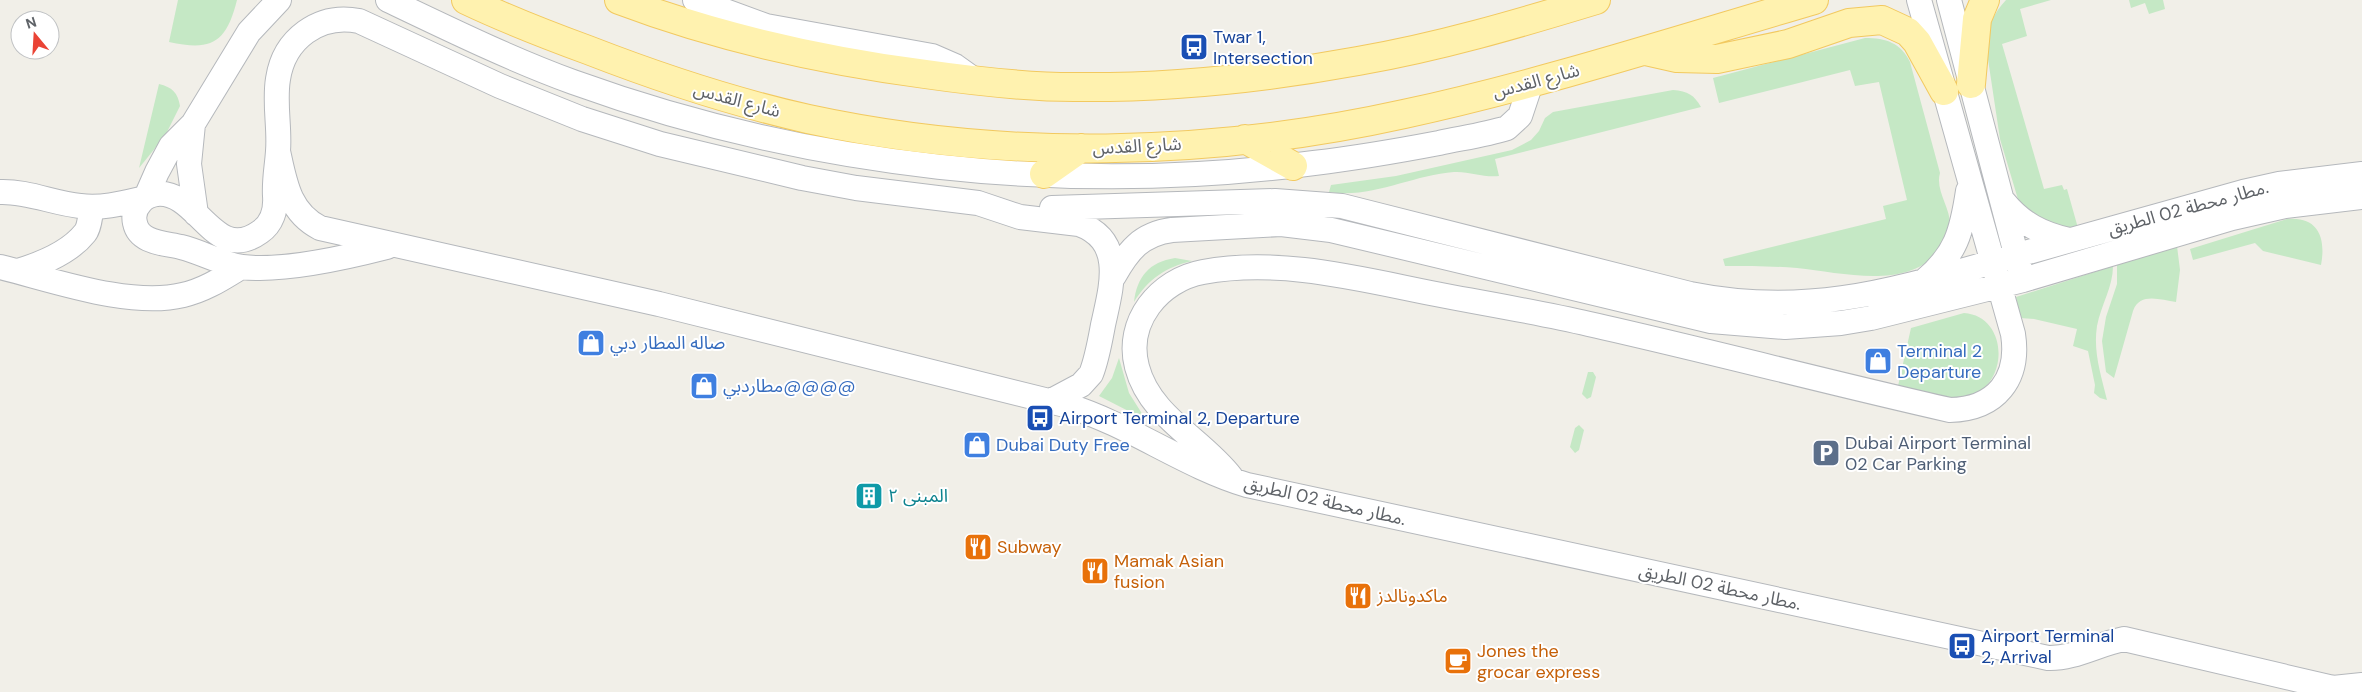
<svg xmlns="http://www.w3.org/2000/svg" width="2362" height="692" viewBox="0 0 2362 692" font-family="'DM Sans','Noto Sans Arabic',sans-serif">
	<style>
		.green { fill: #c5e8c5 }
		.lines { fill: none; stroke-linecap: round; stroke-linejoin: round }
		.minor-casing { stroke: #b5b8bc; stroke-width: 26 }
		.major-casing { stroke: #f2c960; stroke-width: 30 }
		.minor { stroke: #fff; stroke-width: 24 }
		.major { stroke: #fff2af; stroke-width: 28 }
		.labels { text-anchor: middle; stroke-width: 4; stroke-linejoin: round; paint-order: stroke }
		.transit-label { font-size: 18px; fill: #164399; stroke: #fff; text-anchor: start }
		.street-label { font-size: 18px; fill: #5f6368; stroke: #fff }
		.shop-label { font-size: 18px; fill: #366cbe; stroke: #fff; text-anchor: start }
		.service-label { font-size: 18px; fill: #4e5e75; stroke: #fff; text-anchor: start }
		.culture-label { font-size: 18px; fill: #0d838f; stroke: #fff; text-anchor: start }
		.food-label { font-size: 18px; fill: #c56008; stroke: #fff; text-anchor: start }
	</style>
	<rect width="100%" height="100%" fill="#f1efe8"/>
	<path class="green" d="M178,0H237C226,44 211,51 169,42Z
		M2006,0H2051L2020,9L2027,36L2002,44L2044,189L2062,185L2064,190L2067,189L2078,228L2061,230L2020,206L2000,139L1986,46C1987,28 1993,14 2006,0Z
		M2129,0H2163L2165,9L2149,14L2145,3L2131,8Z
		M1865,38C1886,38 1901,43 1910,62L1940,173C1934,193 1957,214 1948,235C1922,295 1847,273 1797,268C1773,266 1749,266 1725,266L1723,259L1886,219L1883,206L1907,200L1879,82L1855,86L1850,70L1719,103L1713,78Z
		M159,84C172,87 178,93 180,106L165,136L139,168Z
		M1673,90C1688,91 1694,95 1701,107L1495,159L1499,176C1484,178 1469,171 1454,172C1412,175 1372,199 1329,192L1331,185L1396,176L1512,150L1531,140L1539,131L1545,118L1553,112Z
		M2287,219C2319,216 2326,239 2321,265L2263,251L2255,243L2193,260L2190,249Z
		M2177,246L2180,270L2176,302C2160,300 2140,292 2133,311L2114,378L2106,372L2102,341L2106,317L2117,284V264Z
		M1175,258L1192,261C1166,267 1148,279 1134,302C1137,277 1149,262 1175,258Z
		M2113,266C2113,287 2101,305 2097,326C2093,352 2101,375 2107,400L2100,398L2094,393L2095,385L2088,351L2073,346L2077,329L2034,319L2020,318L2016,297Z
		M1964,313C2008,316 2010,383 1970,396C1947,403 1920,391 1898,386L1911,328Z
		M1119,358L1129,393L1146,420L1099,396L1112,378Z
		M1588,372H1593L1596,377L1591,397L1587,399L1582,394Z
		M1579,425L1584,430L1579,450L1575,453L1570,447L1575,428Z"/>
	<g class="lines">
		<defs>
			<path id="minor" d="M388,0C449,29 510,59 573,82C808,167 1066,196 1314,163C1356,158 1397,151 1439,143C1462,138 1485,135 1507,128L1520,116L1531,83
				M695,0L766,26L932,56L955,66L976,81
				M1949,0L2020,269
				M193,124L189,164L196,214
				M278,151C285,183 289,212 320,228L659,304L1069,406C1132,426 1184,466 1247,485L2048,658C2074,659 2098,644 2124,639L2333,688L2362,685
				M0,192C27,191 53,203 80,206C102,209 124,203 145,198
				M146,197L157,172L171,146L193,124L249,32L279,0
				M2004,202C2022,224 2042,234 2069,240
				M1052,208L1275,201L1342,206L1690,294C1814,319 1903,287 2021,254C2095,233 2169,213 2243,192L2279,184L2362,174
				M387,247C348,257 281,272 242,267C221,264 202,252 181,247C164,243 139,243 135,223C133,215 136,207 141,202C145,197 151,195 157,194C198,190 214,265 260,232C272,224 276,210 275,196C274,180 277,167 278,151C280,128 274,103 278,79C284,39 319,13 359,21L500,86L582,119L660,144L802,178L856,188L978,203L1020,217L1079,224C1126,241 1111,288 1103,325C1100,341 1097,359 1091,374L1081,385L1051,401
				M0,267C53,280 130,308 183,295C205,290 223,278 241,267
				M18,271C41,264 70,252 85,233C90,227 90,214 92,207
				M1114,276C1128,251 1141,234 1172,230L1281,224L1331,230L1711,321L1785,327L1841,323L1871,318L2023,280L2232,218L2285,206L2362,197
				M1924,281C1956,255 1962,231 1968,191
				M1231,477C1202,439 1150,417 1137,367C1125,322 1159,280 1203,272C1283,257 1367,281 1446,296C1494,305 1542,313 1589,324C1710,351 1830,383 1950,410C1996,409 2020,379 2013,334L1919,0"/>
			<path id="major" d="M466,0C506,19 547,35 588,50C660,78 733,102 808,119C1002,161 1210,157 1404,114C1542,84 1678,40 1814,0
				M619,0C717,37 820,60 925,74C974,81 1024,87 1074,87C1169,88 1265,78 1358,61C1439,47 1517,24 1596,0
				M1646,51L1677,58L1717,59L1788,44L1849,23L1882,20L1908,32L1917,42L1944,91
				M1971,84L1977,19L1985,0
				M1245,139L1293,166
				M1044,174L1081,148"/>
		</defs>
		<use href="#minor" class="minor-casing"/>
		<use href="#major" class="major-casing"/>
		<use href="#minor" class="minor"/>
		<use href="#major" class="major"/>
	</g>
	<defs>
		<symbol id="bus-square" viewBox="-11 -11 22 22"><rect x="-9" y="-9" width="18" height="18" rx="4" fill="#1a4fb4" stroke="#fff"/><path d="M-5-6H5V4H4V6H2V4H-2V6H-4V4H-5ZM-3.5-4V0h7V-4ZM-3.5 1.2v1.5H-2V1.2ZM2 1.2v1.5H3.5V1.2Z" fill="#fff"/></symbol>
		<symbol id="shop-square" viewBox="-11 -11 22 22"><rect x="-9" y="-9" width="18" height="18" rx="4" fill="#3f7fe0" stroke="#fff"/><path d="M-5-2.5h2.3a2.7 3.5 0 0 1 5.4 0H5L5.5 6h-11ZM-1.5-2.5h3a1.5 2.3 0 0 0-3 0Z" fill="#fff"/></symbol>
		<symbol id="parking-square" viewBox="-11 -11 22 22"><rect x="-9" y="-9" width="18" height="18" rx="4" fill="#5c6f8a" stroke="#fff"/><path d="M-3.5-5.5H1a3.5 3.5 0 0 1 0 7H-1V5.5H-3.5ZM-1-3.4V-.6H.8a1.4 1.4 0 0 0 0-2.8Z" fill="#fff"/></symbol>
		<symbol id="building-square" viewBox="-11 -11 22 22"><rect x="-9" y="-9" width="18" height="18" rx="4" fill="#0f9aa8" stroke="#fff"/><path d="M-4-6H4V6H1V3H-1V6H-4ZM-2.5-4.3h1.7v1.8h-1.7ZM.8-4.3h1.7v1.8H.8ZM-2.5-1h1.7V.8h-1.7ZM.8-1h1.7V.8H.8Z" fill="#fff"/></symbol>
		<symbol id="restaurant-square" viewBox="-11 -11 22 22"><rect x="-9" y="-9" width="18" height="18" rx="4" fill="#e8710a" stroke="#fff"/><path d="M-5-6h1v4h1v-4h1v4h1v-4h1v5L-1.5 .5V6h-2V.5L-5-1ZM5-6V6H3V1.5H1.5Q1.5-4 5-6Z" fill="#fff"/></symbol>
		<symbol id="cafe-square" viewBox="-11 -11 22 22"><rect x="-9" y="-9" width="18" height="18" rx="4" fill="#e8710a" stroke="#fff"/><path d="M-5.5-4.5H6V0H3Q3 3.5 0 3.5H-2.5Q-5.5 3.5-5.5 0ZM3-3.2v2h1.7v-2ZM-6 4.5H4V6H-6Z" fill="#fff"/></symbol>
	</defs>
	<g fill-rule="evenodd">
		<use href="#bus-square" x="1178" y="31" width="32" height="32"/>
		<use href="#shop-square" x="575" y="327" width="32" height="32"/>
		<use href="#shop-square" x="1862" y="345" width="32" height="32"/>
		<use href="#shop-square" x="688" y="370" width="32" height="32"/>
		<use href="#bus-square" x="1024" y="402" width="32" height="32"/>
		<use href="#shop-square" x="961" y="429" width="32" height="32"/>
		<use href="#parking-square" x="1810" y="437" width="32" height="32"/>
		<use href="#building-square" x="853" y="480" width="32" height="32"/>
		<use href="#restaurant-square" x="962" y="531" width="32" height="32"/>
		<use href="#restaurant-square" x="1079" y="555" width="32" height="32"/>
		<use href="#restaurant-square" x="1342" y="580" width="32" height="32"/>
		<use href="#bus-square" x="1946" y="630" width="32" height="32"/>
		<use href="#cafe-square" x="1442" y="645" width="32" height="32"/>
	</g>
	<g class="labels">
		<g class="transit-label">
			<text x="1213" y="43">Twar 1,<tspan x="1213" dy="21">Intersection</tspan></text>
			<text x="1059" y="424">Airport Terminal 2, Departure</text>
			<text x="1981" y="642">Airport Terminal<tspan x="1981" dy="21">2, Arrival</tspan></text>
		</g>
		<g class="street-label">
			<text transform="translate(1536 81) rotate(-15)" y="6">شارع القدس</text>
			<text transform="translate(737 100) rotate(15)" y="6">شارع القدس</text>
			<text transform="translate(1137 146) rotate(-3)" y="6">شارع القدس</text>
			<text transform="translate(2188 208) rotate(-15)" y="6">مطار محطة 02 الطريق.</text>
			<text transform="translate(1325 501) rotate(13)" y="6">مطار محطة 02 الطريق.</text>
			<text transform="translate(1720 587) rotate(12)" y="6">مطار محطة 02 الطريق.</text>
		</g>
		<g class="shop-label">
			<text x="610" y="349">صاله المطار دبي</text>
			<text x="1897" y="357">Terminal 2<tspan x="1897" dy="21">Departure</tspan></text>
			<text x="723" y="392">مطاردبي@@@@</text>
			<text x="996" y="451">Dubai Duty Free</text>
		</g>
		<g class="service-label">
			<text x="1845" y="449">Dubai Airport Terminal<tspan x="1845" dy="21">02 Car Parking</tspan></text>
		</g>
		<g class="culture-label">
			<text x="888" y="502">المبنى ٢</text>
		</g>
		<g class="food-label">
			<text x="997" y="553">Subway</text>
			<text x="1114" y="567">Mamak Asian<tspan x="1114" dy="21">fusion</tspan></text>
			<text x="1377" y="602">ماكدونالدز</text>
			<text x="1477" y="657">Jones the<tspan x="1477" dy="21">grocar express</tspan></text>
		</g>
	</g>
	<g transform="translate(35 35) rotate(342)"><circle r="24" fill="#ffffff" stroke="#bfc1c3"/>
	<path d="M0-4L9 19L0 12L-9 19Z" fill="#ea4335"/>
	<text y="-8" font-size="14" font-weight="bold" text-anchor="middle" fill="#5f6368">N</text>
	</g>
</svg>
